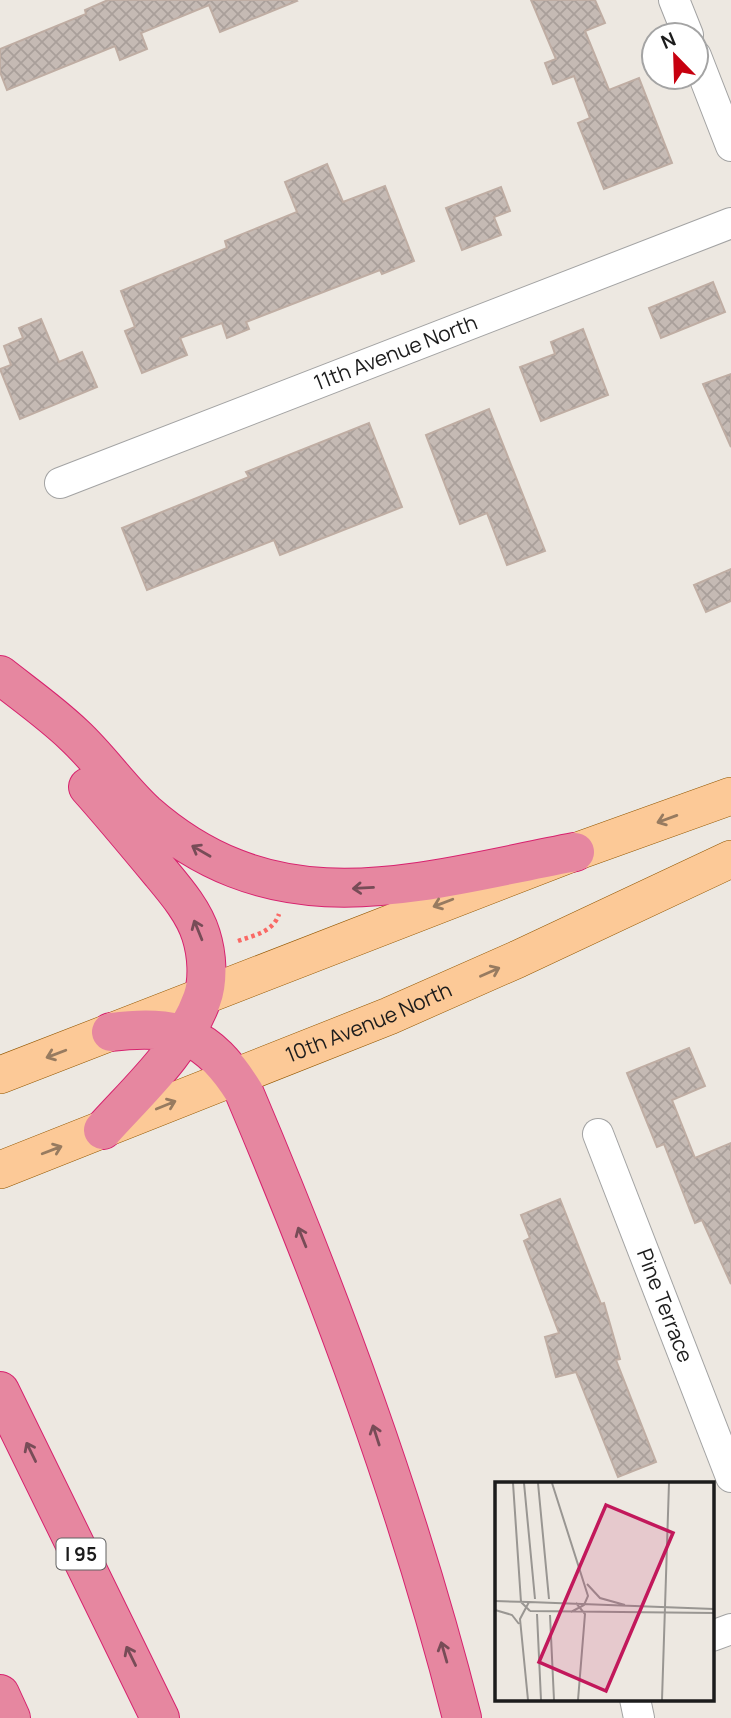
<svg xmlns="http://www.w3.org/2000/svg" width="731" height="1718" viewBox="0 0 731 1718" font-family="Manrope,sans-serif">
	<style>
		.building { fill: url(#building-cross-hatch); stroke: #bfada3; stroke-width: 2 }
		.lines { fill: none; stroke-linecap: round; stroke-linejoin: round }
		.minor-casing { stroke: #a3a3a3; stroke-width: 32 }
		.major-casing { stroke: #935700; stroke-width: 38 }
		.highway-casing { stroke: #d7226e; stroke-width: 40 }
		.path { stroke: #fa6965; stroke-width: 4.5; stroke-dasharray: 3.5 3.5; stroke-linecap: butt }
		.minor { stroke: #fff; stroke-width: 30 }
		.major { stroke: #fcc997; stroke-width: 37 }
		.highway { stroke: #e687a0; stroke-width: 38 }
		.oneway { stroke: #977b60 }
		.oneway2 { stroke: #774c57 }
		.labels { text-anchor: middle; stroke-width: 7; stroke-linejoin: round; paint-order: stroke }
		.shield { fill: #fff; stroke: #606060; stroke-width: 2 }
		.shield-label { font-size: 19px; font-weight: bold; fill: #1c1c1c }
		.street-label { font-size: 21px; fill: #1c1c1c; stroke: #fff }
		.inset-road { fill: none; stroke: #999692; stroke-width: 2 }
		.view { fill: #c2185b; fill-opacity: 0.15; stroke: #c2185b; stroke-width: 3.5 }
		.inset-edge { fill: none; stroke: #1c1c1c; stroke-width: 3.5 }
	</style>
	<defs>
		<pattern id="building-cross-hatch" width="8" height="8" patternUnits="userSpaceOnUse" patternTransform="scale(1.75)"><rect width="8" height="8" fill="#c5bab4"/><path d="M0 0l8 8M0 8l8-8" fill="none" stroke="#a99f9a"/></pattern>
	</defs>
	<rect width="100%" height="100%" fill="#ede8e1"/>
	<path class="building" d="M108,0H296L297,1L220,32L209,5L141,33L147,49L120,60L115,46L7,90L0,72V49L86,14L85,10Z
		M531,0H595L605,23L585,31L609,90L639,78L672,163L604,189L578,123L590,118L574,76L553,84L545,63L556,59Z
		M327,164L343,202L385,186L414,261L382,274L380,270L246,322L249,329L227,338L222,323L180,338L187,355L142,373L125,331L135,327L121,291L227,248L225,241L297,212L285,182Z
		M501,187L510,211L494,217L501,235L462,250L446,208Z
		M713,282L725,312L661,338L649,308Z
		M41,319L59,362L82,352L97,387L20,419L0,369L11,365L4,346L23,338L19,328Z
		M583,329L608,395L541,421L520,367L555,354L551,342Z
		M731,374V447L703,384Z
		M489,409L545,551L507,565L487,513L460,524L426,435Z
		M369,423L402,507L280,555L274,540L147,590L122,528L249,477L246,472Z
		M731,569V601L706,612L694,585Z
		M689,1048L705,1086L672,1100L695,1158L731,1143V1284L702,1220L695,1223L664,1144L657,1147L627,1073Z
		M560,1199L601,1304L604,1303L620,1359L616,1360L656,1462L618,1477L576,1372L556,1377L545,1337L559,1333L524,1241L530,1238L521,1215Z"/>
	<g class="lines">
		<defs>
			<g id="minor">
				<path d="M674,0L688,35"/>
				<path d="M696,56L731,146"/>
				<path id="s1" d="M60,483L731,223"/>
				<path id="s2" d="M598,1134L731,1477"/>
				<path d="M712,1636L731,1629"/>
				<path d="M635,1699L639,1718"/>
			</g>
			<g id="major">
				<path d="M0,1075L575,852L731,796"/>
				<path id="s3" d="M0,1170L389,1016L518,959L731,859"/>
			</g>
			<path id="highway" d="M0,675C24,694 51,713 74,735C100,759 120,789 146,813C280,931 420,881 575,852
				M88,787C113,815 137,844 161,873C176,891 194,912 201,935C207,954 209,980 202,999C184,1050 138,1091 103,1130
				M111,1032C177,1024 208,1034 244,1092C330,1295 408,1504 462,1718
				M0,1391L160,1718
				M0,1694L11,1718"/>
		</defs>
		<use href="#minor" class="minor-casing"/>
		<use href="#major" class="major-casing"/>
		<use href="#highway" class="highway-casing"/>
		<path class="path" d="M238,941C255,935 273,932 279,914"/>
		<use href="#minor" class="minor"/>
		<use href="#major" class="major"/>
		<use href="#highway" class="highway"/>
	</g>
	<defs><path id="oneway-shaft" d="M-6 0H5M1.5-3L5.5 0L1.5 3" fill="none" stroke-width="1.6" stroke-linecap="round" stroke-linejoin="round" transform="scale(1.75)"/></defs>
	<g class="oneway">
		<use href="#oneway-shaft" transform="translate(667 819) rotate(160)"/>
		<use href="#oneway-shaft" transform="translate(443 903) rotate(159)"/>
		<use href="#oneway-shaft" transform="translate(490 972) rotate(-24)"/>
		<use href="#oneway-shaft" transform="translate(56 1054) rotate(159)"/>
		<use href="#oneway-shaft" transform="translate(166 1105) rotate(-22)"/>
		<use href="#oneway-shaft" transform="translate(52 1150) rotate(-21)"/>
	</g>
	<g class="oneway2">
		<use href="#oneway-shaft" transform="translate(201 851) rotate(-150)"/>
		<use href="#oneway-shaft" transform="translate(363 888) rotate(177)"/>
		<use href="#oneway-shaft" transform="translate(198 930) rotate(-112)"/>
		<use href="#oneway-shaft" transform="translate(302 1237) rotate(-112)"/>
		<use href="#oneway-shaft" transform="translate(376 1435) rotate(-108)"/>
		<use href="#oneway-shaft" transform="translate(31 1452) rotate(-116)"/>
		<use href="#oneway-shaft" transform="translate(444 1652) rotate(-106)"/>
		<use href="#oneway-shaft" transform="translate(131 1656) rotate(-116)"/>
	</g>
	<g class="labels">
		<rect class="shield" x="56.5" y="1538.5" width="49" height="31" rx="5"/>
		<g class="shield-label">
			<text x="81" y="1561">I 95</text>
		</g>
		<g class="street-label">
			<text dy="7" stroke="none"><textPath href="#s1" startOffset="360">11th Avenue North</textPath></text>
			<text dy="7" stroke="none"><textPath href="#s3" startOffset="397">10th Avenue North</textPath></text>
			<text dy="7" stroke="none"><textPath href="#s2" startOffset="184">Pine Terrace</textPath></text>
		</g>
	</g>
	<g transform="translate(495 1482)">
		<rect width="219" height="219" fill="#ede8e1"/>
		<path class="inset-road" d="M18,1L26,120L35,129M29,1L40,117M43,1L54,117M57,1L93,114L89,123L76,130M92,102L105,116L130,123M0,119L34,120M34,120L219,127M81,121L90,132L83,218M0,128L17,133L24,142M35,129L219,131M42,132L46,218M55,133L59,218M33,218L25,137L34,120M167,218L174,1"/>
		<path class="view" d="M111,23L178,51L111,209L44,180Z"/>
		<rect width="219" height="219" class="inset-edge"/>
	</g>
	<g transform="translate(675 56) rotate(337)"><circle r="33" fill="#ffffff" stroke="#a4a4a4" stroke-width="2"/>
	<path d="M0-5L12 26L0 18L-12 26Z" fill="#c7000f"/>
	<text y="-10" font-size="19" font-weight="bold" text-anchor="middle" fill="#1c1c1c">N</text>
	</g>
</svg>
